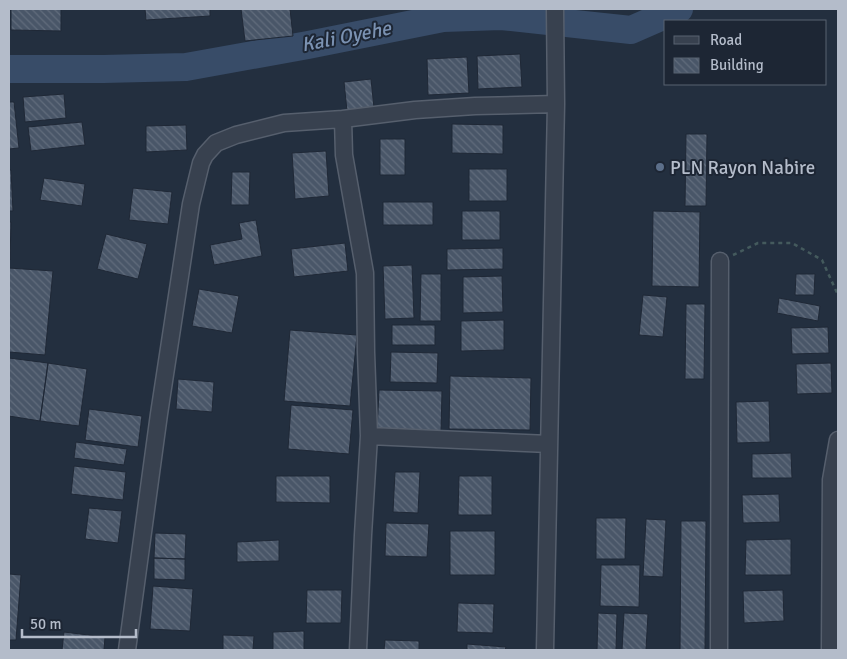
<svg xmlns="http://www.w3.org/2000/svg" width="847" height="659" viewBox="0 0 847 659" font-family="Signika,sans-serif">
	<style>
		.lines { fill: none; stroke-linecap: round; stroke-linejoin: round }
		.river { stroke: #384c68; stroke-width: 28 }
		.building { fill: url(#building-back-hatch); stroke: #1f2836 }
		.street-casing { stroke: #565f6d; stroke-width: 19 }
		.path { stroke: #445a5d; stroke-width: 2.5; stroke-dasharray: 4 4; stroke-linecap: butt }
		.street { stroke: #38414f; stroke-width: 16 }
		.service-dot { fill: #5c6f8a; stroke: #1d2634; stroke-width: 2 }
		.labels { text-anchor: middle; stroke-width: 4; stroke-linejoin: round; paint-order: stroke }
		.poi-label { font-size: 19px; fill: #b4bcca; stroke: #1d2634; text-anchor: start }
		.water-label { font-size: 20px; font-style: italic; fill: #7b92b2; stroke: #1d2634 }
	</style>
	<defs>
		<pattern id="building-back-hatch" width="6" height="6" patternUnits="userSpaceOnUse" patternTransform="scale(1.25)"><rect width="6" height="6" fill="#495668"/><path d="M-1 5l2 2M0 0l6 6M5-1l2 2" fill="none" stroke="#616c7c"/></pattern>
	</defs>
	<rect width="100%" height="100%" fill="#232f3f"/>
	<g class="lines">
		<path class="river" d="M9,69H103L186,67L308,45L443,18L501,16L631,30L679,9"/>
	</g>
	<path class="building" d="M11,9H61V31L11,30Z
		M145,9H210V16L146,20Z
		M241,9H290L293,36L245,41Z
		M520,54L522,87L478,89L477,56Z
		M467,57L469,93L428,95L427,59Z
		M371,79L374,108L347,111L344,82Z
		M64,94L66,118L25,122L23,97Z
		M9,102H14L19,148L9,149Z
		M82,122L85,145L31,151L28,127Z
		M452,124L503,125V154L452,153Z
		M186,125L187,150L146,152V126Z
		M686,134H707L706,206H685Z
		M380,139H405V175H380Z
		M326,151L329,196L295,199L292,153Z
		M469,169H507V201H469Z
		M9,170H11L13,211H9Z
		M232,172H250L249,205H231Z
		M44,178L85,184L82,206L40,200Z
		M133,188L172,192L168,224L129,220Z
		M383,202H433V225H383Z
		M462,211H500V240H462Z
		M653,211L700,212L699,287L652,286Z
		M256,220L262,256L214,265L210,245L242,239L239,223Z
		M9,222H11L10,260H9Z
		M106,234L147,244L138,279L97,269Z
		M345,243L348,271L294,277L291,249Z
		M503,248V269L447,270V249Z
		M412,265L414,318L385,319L383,266Z
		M9,268L53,271L45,355L9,352Z
		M421,274H441V321H420Z
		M796,274H815L814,295H795Z
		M502,276L503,312L463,313V277Z
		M199,289L239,296L232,333L192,326Z
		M643,295L667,297L663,337L639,335Z
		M779,298L820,306L818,321L777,313Z
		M686,304H705L704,379H685Z
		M504,320V350L461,351V321Z
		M392,325H435V345H392Z
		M828,327L829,353L792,354L791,328Z
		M290,330L357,335L350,406L284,401Z
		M391,352L438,353L437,383L390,382Z
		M9,358L48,363L40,421L9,416Z
		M48,363L87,369L79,426L40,421Z
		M831,363L832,393L797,394L796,364Z
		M450,376L531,378L530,430L449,429Z
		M178,379L214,382L212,412L176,409Z
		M379,390L442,391L441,433L377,431Z
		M769,401L770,442L737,443L736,402Z
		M291,405L353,410L349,454L288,449Z
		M89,409L142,416L138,447L85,440Z
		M76,442L127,449L124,465L74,458Z
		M791,453L792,478H752V454Z
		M74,466L126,472L123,500L71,494Z
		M395,472H420L418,513L393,512Z
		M276,476H330V503L276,502Z
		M459,476H492V515H458Z
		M779,494L780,522L743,523L742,495Z
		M89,508L122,511L118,543L85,539Z
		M596,518H626L625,559H596Z
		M646,519L666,520L663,577L643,576Z
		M681,521H706L705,650H680Z
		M386,523L429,524L427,557L385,556Z
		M450,531H495V575H450Z
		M155,533L186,534L185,559L154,558Z
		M791,539V575H745L746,540Z
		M279,540V561L237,562V542Z
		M154,558L185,559V580L154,579Z
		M601,565H640L639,607L600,606Z
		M9,574L21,575L16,640H9Z
		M153,586L193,589L190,631L150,629Z
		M307,590H342L341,623H306Z
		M783,590L784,621L744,623L743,591Z
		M458,603L494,604L493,633L457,632Z
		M598,613L617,614L616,650H597Z
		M624,613L648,614L646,650H622Z
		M304,631V650H273V632Z
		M64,632L105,637L104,650H62Z
		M223,635L254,636L253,650H223Z
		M385,640L419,641V650H384Z
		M467,644L506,647L505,650H467Z"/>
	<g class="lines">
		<defs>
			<path id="street" d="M369,436L549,444
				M127,650L159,414L191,204L201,163L205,155L216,143L236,135L284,123L343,119
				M358,650L363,535L369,436L366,352L365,273L344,155L343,119L415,110L475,106L556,104
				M545,650L556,104L555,9
				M719,650L720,261
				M830,650L831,480L838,440"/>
		</defs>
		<use href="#street" class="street-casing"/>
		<path class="path" d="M733,255L758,243H792L822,260L838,295"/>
		<use href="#street" class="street"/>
	</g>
	<circle class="service-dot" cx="660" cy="167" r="5"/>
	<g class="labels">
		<g class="poi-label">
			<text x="670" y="174">PLN Rayon Nabire</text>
		</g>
		<g class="water-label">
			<text transform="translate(346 36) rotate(-11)" y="7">Kali Oyehe</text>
		</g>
	</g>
	<rect width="847" height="659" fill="none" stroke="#b4bcca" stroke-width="20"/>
	<rect x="664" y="20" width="162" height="65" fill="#1d2634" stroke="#596270"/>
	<rect x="674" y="36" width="25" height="8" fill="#38414f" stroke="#596270"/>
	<text x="710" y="45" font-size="15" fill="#b4bcca">Road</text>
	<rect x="674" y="58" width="25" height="15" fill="url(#building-back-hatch)" stroke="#596270"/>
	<text x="710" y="70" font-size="15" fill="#b4bcca">Building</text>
	<path d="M22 629v8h114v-8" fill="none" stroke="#b4bcca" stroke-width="2.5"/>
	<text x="30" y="629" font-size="15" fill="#b4bcca" stroke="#1d2634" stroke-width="4" paint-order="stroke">50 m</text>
</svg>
